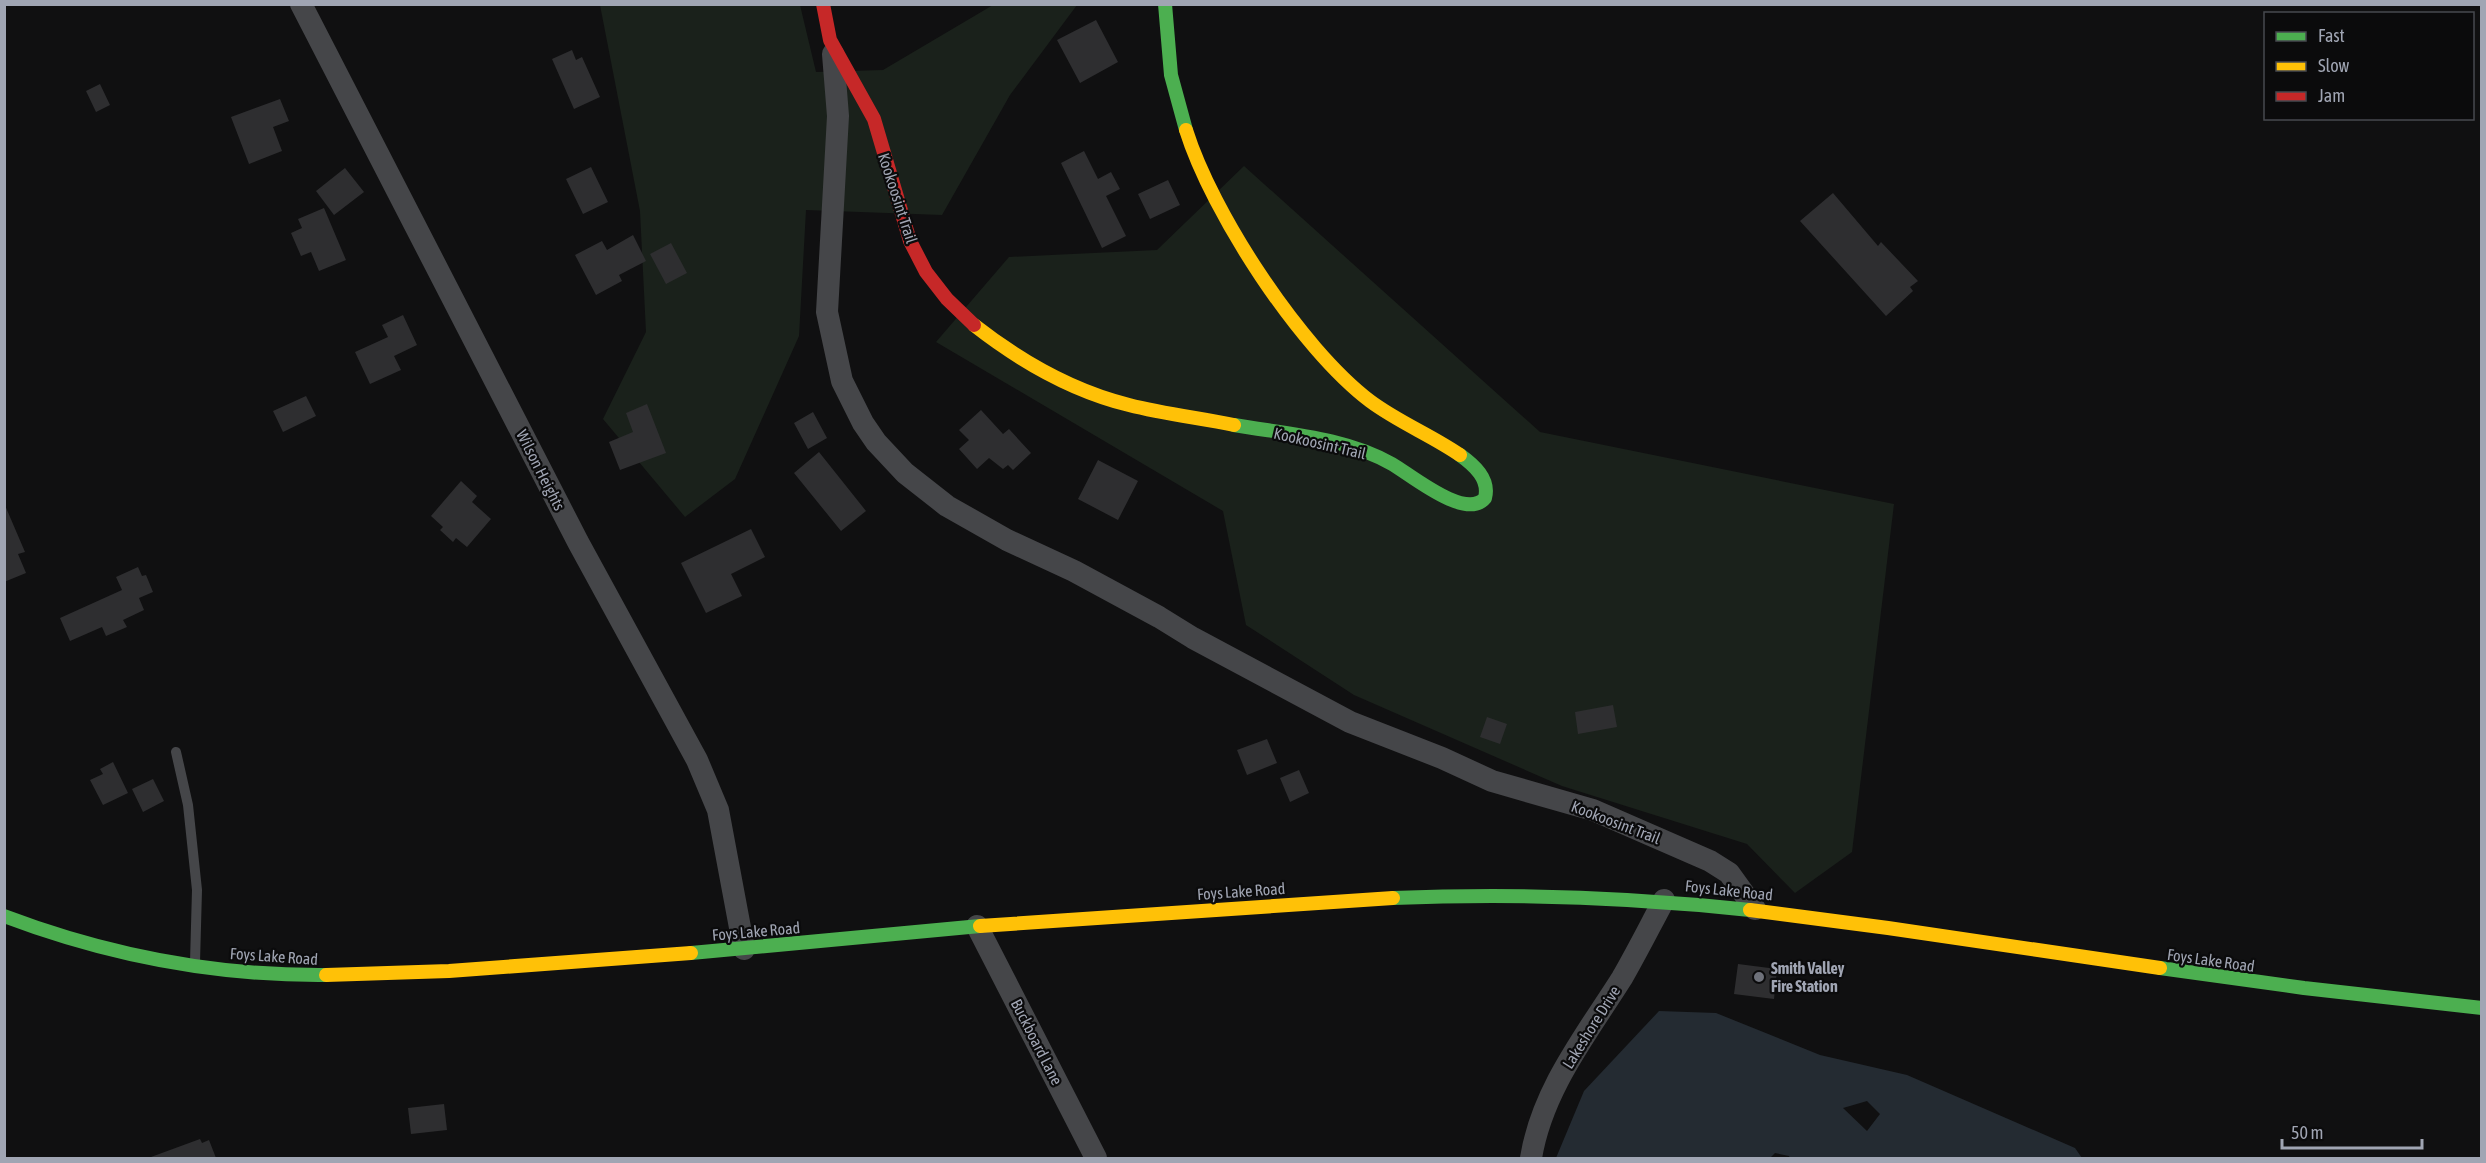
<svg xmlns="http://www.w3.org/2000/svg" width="2486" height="1163" viewBox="0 0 2486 1163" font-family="'Asap Condensed',sans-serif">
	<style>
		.green { fill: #1a211b }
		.water { fill: #242b32; fill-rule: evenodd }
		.building { fill: #2e2e30 }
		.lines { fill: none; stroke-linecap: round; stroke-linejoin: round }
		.lane { stroke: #454649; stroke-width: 10 }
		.street { stroke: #454649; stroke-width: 22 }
		.fast { stroke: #4caf50; stroke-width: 14 }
		.slow { stroke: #ffc107; stroke-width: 14 }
		.jam { stroke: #c62828; stroke-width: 14 }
		.poi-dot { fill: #6e717a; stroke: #0b0b0c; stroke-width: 2 }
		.labels { text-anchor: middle; stroke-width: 4.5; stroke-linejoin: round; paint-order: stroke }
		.street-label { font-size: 16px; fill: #a0a5b3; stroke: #0b0b0c }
		.poi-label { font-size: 16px; font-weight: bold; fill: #a0a5b3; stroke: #0b0b0c; text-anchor: start }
	</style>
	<rect width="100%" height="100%" fill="#101011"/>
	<path class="green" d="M600,5H800L816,72L883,70L993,5H1077L1010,95L942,215L806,210L799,336L735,479L685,517L603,419L646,332L640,211Z
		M1244,166L1540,432L1894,504L1852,852L1795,893L1747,844L1562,786L1354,695L1246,625L1223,511L936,342L1009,257L1157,250Z"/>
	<path class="water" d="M1659,1011L1716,1013L1820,1055L1907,1075L2075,1148L2082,1158H1790L1789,1156L1775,1153L1770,1158H1556L1584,1091ZM1867,1101L1880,1114L1867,1131L1843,1108Z"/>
	<path class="building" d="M1096,20L1118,62L1080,83L1057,40Z
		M572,50L576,60L582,57L600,97L574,109L552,59Z
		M100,84L110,105L96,112L86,91Z
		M280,99L289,121L273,127L282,151L249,164L231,117Z
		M1084,151L1098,179L1111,172L1120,189L1106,196L1126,236L1102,248L1061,163Z
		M591,167L608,202L583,214L566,179Z
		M345,168L364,192L334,215L316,191Z
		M1168,180L1180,205L1150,219L1138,194Z
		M1833,193L1878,246L1881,242L1918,281L1910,287L1913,291L1886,316L1800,221Z
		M324,208L346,260L319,271L311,252L301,256L291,233L302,228L298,219Z
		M633,235L646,261L619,275L622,281L596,295L575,255L602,241L607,250Z
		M671,243L687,273L666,284L650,254Z
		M403,315L417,345L394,356L401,370L370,384L355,352L388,337L382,325Z
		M306,396L316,416L283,432L273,411Z
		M647,404L666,453L620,470L609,442L633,432L626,413Z
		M981,410L1003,434L1009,429L1031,453L1013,470L1008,465L1003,469L989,458L977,469L959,449L969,440L959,430Z
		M813,412L827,438L808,449L794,423Z
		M819,452L866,511L841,531L794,473Z
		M1098,460L1138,481L1118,520L1078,499Z
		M461,481L477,496L472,502L491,519L467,547L456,538L453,542L440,530L443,527L431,516Z
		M4,503L25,552L18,554L26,573L4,582Z
		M751,529L765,557L731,574L742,596L706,613L681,563Z
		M138,567L142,576L146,575L153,592L139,598L144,610L123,620L127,627L106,636L102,627L70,641L60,618L122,590L116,577Z
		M1613,705L1617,727L1578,734L1575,712Z
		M1487,717L1507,724L1500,744L1480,737Z
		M1267,739L1277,763L1247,775L1237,750Z
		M113,762L128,793L103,805L90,780L103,774L100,769Z
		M1299,770L1309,793L1290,802L1280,778Z
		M153,779L164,801L143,812L132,789Z
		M1738,964L1777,969L1774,999L1734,994Z
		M444,1104L447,1130L411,1134L408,1108Z
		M200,1139L202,1143L209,1140L216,1158H151V1157Z"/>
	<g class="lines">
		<path class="lane" d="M176,752L188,805L197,890L195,962"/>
		<path class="street" d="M301,4L578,542L697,760L718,810L744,949
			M833,54L838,116L827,312L842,381L863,423L876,442L905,473L947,506L1007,540L1074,571L1159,617L1193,638L1350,722L1442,758L1492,781L1593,810L1710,861L1729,873L1755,909
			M977,926L1096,1158
			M1531,1158C1542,1090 1586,1035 1622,978C1637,952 1650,926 1664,900"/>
		<path class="fast" d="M1165,4L1171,75L1186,130
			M1234,425C1286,434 1345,437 1392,464C1411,475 1466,521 1485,498C1490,479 1474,465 1460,455
			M1393,898C1512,893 1631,897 1750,910
			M4,916C107,955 216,976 326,975
			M691,953L980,926
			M2160,968L2304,988L2482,1008"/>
		<path class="slow" d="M1186,130C1212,213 1300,348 1370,401C1398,422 1431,435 1460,455
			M974,325C1020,361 1072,391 1129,405C1164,414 1200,418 1234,425
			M1750,910L1888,928L2160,968
			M980,926L1393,898
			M326,975L449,971L691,953"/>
		<path class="jam" d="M823,4L830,40L874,119L910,241L926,272L947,299L974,325"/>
	</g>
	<circle class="poi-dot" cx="1759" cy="977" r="6"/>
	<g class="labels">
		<g class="street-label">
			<text transform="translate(898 198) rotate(72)" y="6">Kookoosint Trail</text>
			<text transform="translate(1320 443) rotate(13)" y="6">Kookoosint Trail</text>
			<text transform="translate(541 470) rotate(63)" y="6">Wilson Heights</text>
			<text transform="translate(1616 822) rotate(21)" y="6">Kookoosint Trail</text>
			<text transform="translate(1729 890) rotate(6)" y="6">Foys Lake Road</text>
			<text transform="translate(1241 891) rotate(-4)" y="6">Foys Lake Road</text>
			<text transform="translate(756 931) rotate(-5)" y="6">Foys Lake Road</text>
			<text transform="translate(274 956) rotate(4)" y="6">Foys Lake Road</text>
			<text transform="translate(2211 960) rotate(8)" y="6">Foys Lake Road</text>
			<text transform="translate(1591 1027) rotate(-58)" y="6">Lakeshore Drive</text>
			<text transform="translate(1037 1042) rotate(63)" y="6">Buckboard Lane</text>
		</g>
		<g class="poi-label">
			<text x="1771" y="974">Smith Valley<tspan x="1771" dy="18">Fire Station</tspan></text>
		</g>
	</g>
	<rect width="2486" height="1163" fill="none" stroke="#a0a5b3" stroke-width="12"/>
	<rect x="2264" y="12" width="210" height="108" fill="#0b0b0c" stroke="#47494f" stroke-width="1.5"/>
	<rect x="2276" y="32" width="30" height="9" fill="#4caf50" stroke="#47494f" stroke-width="1.5"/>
	<text x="2318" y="42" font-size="18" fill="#a0a5b3">Fast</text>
	<rect x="2276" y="62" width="30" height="9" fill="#ffc107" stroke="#47494f" stroke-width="1.5"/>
	<text x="2318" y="72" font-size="18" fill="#a0a5b3">Slow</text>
	<rect x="2276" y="92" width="30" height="9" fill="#c62828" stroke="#47494f" stroke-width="1.5"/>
	<text x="2318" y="102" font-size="18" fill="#a0a5b3">Jam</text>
	<path d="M2282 1139v9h140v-9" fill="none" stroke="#a0a5b3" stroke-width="3"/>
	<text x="2291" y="1139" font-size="18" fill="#a0a5b3" stroke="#0b0b0c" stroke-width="4.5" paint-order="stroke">50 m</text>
</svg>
